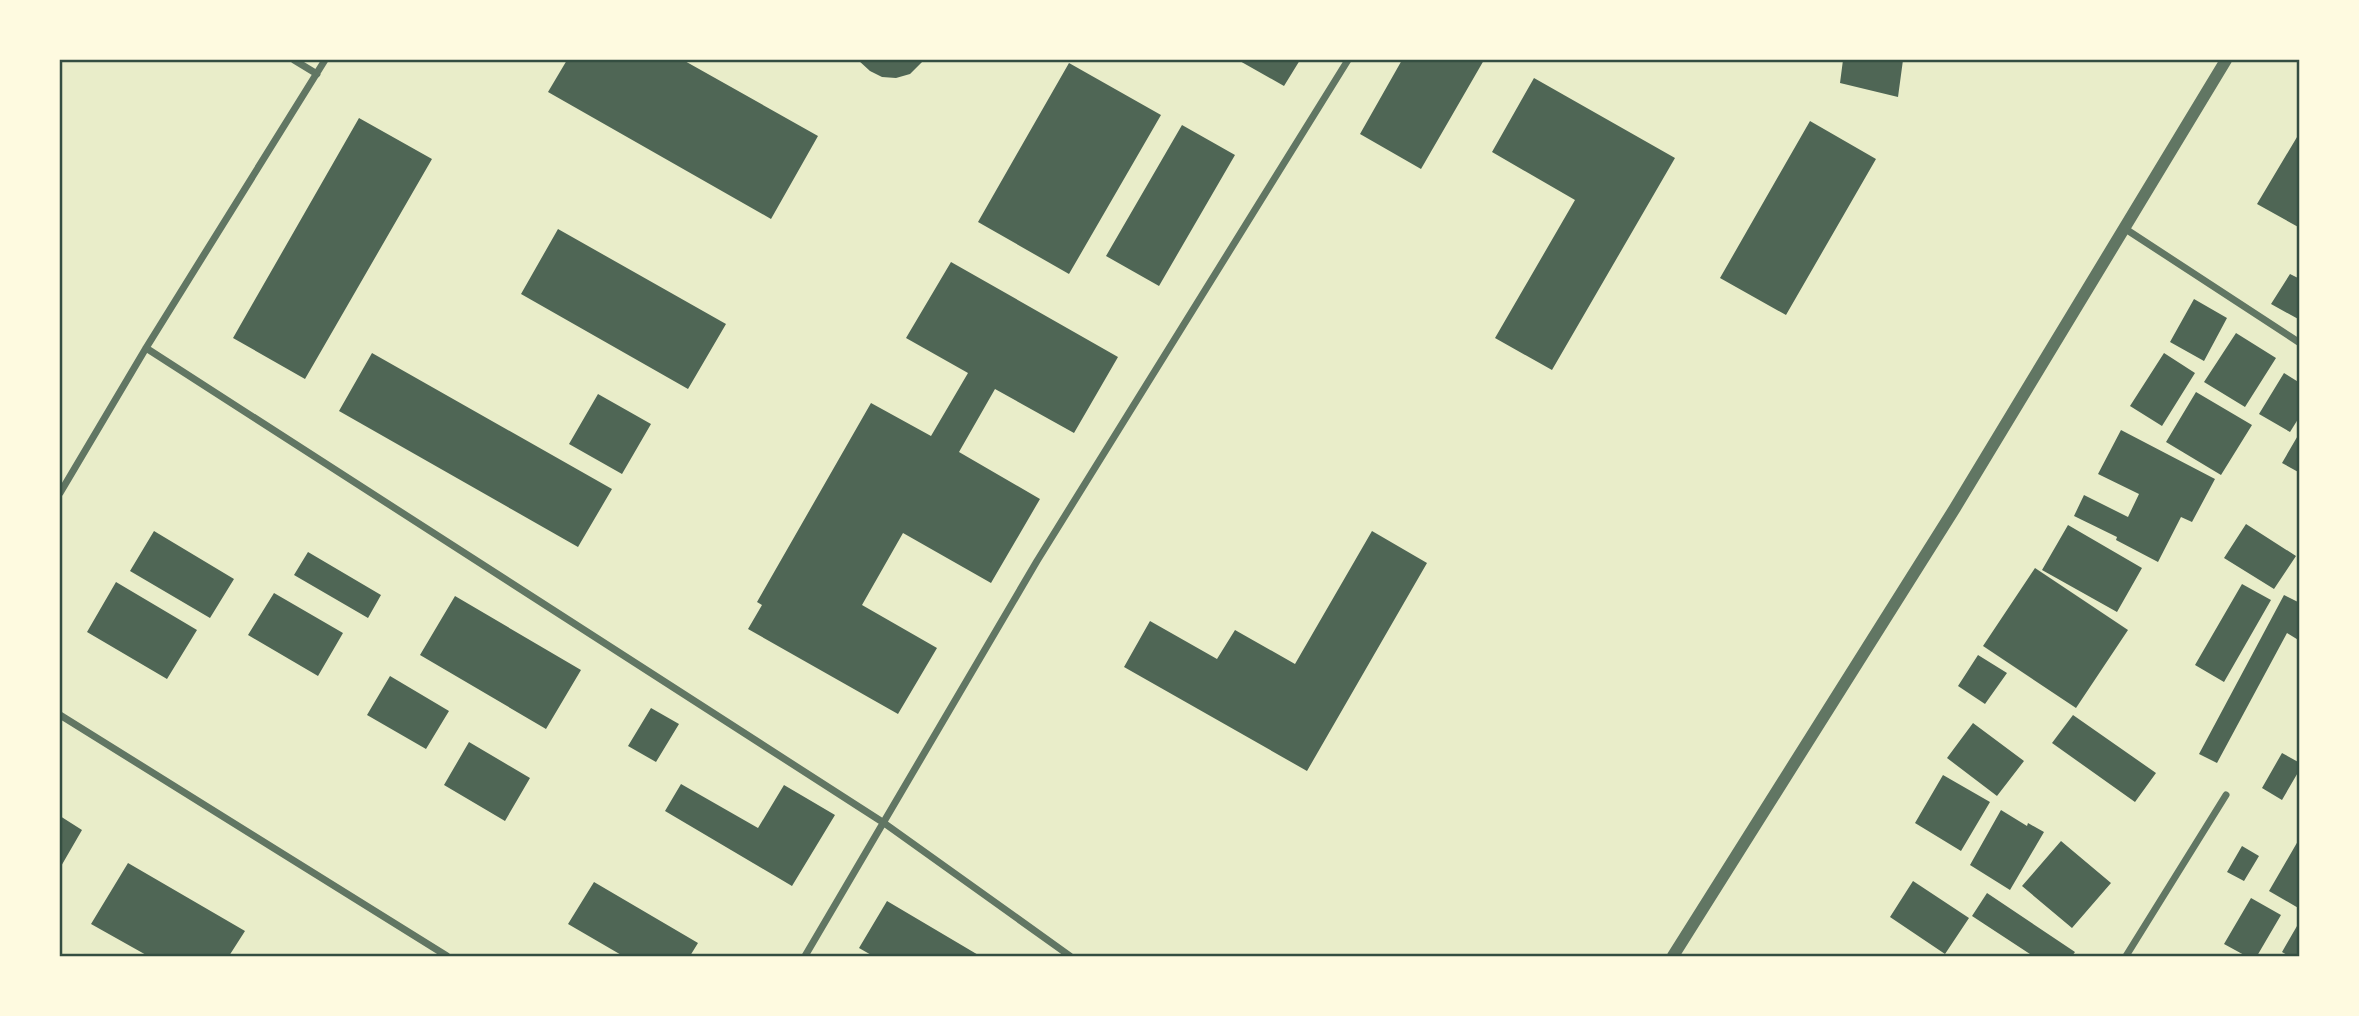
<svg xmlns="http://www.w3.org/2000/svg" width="2359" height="1016" viewBox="0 0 2359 1016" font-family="'DejaVu Sans',sans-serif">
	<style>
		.building { fill: #4f6655 }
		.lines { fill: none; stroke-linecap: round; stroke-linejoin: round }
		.minor { stroke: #617663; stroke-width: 7 }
		.tertiary { stroke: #617663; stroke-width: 12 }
		.neatline { fill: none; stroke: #344e41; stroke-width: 2.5 }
	</style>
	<rect width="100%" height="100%" fill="#e9edc9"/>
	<path class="building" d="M567,60H683L818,136L771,219L548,92Z
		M858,60H924L910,74L896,78L882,77L870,71Z
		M1238,60H1300L1284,86Z
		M1402,60H1484L1421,169L1360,134Z
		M1843,60H1903L1898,97L1840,83Z
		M1069,63L1161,115L1069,274L978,222Z
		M1534,78L1675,158L1552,370L1495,338L1575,200L1492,152Z
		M359,118L432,159L305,379L233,338Z
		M1810,121L1876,159L1786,315L1720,278Z
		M1182,125L1235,155L1159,286L1106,256Z
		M2300,132V228L2257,204Z
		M558,229L726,324L688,389L521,294Z
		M951,262L1118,357L1074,433L995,389L959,452L1040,499L991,583L903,533L862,605L937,648L898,714L748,629L762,605L757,602L871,403L931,436L968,373L906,338Z
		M2290,274L2300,279V320L2271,304Z
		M2194,299L2227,318L2204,361L2170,342Z
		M2236,333L2276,358L2245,407L2204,382Z
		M372,353L612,489L578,547L339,411Z
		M2164,353L2195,373L2162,426L2130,406Z
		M2284,373L2300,383V416L2290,432L2259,414Z
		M2196,392L2252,425L2221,475L2166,442Z
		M598,394L651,424L622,474L569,444Z
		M2121,430L2215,479L2192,522L2181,517L2158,562L2116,540L2117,537L2074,516L2084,495L2128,517L2139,494L2098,474Z
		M2300,432V473L2282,463Z
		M2246,524L2296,556L2274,589L2224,558Z
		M2068,525L2142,568L2117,612L2042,570Z
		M154,531L234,579L210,618L130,571Z
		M1372,531L1427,563L1307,771L1124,667L1150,621L1217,659L1235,630L1295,664Z
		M308,552L381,595L368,618L294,575Z
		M2035,568L2128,630L2076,708L1983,646Z
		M116,582L197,630L167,679L87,632Z
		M2242,584L2271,600L2224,682L2195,665Z
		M274,593L343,633L318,676L248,635Z
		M2284,595L2300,603V641L2287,633L2217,763L2199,754Z
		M455,596L581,670L546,729L420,655Z
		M1978,655L2007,673L1985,704L1958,686Z
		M390,676L449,711L426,749L367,715Z
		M651,708L679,724L656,762L628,746Z
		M2073,715L2156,773L2135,802L2052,743Z
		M1973,723L2024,761L1997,796L1947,758Z
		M469,742L530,778L505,821L444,785Z
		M2282,753L2300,763V769L2282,800L2262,788Z
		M1943,775L1990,802L1961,851L1915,823Z
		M681,784L758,828L784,785L835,815L792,886L665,811Z
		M2001,810L2027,826L2028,823L2044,832L2010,890L1970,865Z
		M60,816L82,830L60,868Z
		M2061,841L2111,883L2072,928L2022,886Z
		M2298,841L2300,842V909L2269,891Z
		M2242,846L2259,856L2244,881L2227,872Z
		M128,863L245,931L229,956H148L91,924Z
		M1913,881L1969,918L1945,954L1890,917Z
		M594,882L698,943L690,956H623L568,924Z
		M1987,893L2075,952L2072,956H2033L1972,916Z
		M2251,898L2281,915L2257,956H2246L2224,944Z
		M887,901L980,956H873L859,948Z
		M2297,926L2300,928V956H2289L2282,952Z"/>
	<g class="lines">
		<path class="minor" d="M294,60L317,74
			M2124,228L2300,343
			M146,348L884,823L1070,956
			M60,493L146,348L325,60
			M60,715L447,956
			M805,956L1037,561L1348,60
			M2126,956L2226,795"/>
		<path class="tertiary" d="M1673,956L1955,508L2226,60"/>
	</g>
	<rect width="2359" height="1016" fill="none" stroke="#fefae0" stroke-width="122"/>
	<rect x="61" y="61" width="2237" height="894" class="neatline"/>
</svg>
